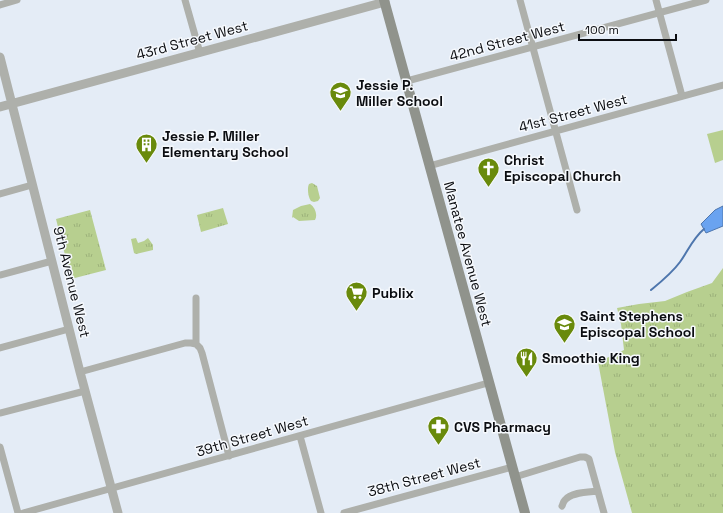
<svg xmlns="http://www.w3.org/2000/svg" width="723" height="513" viewBox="0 0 723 513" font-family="'Space Grotesk',sans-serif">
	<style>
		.green { fill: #b7cf8f }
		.park { fill: url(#park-tufts) }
		.water { fill: #6aa3f0; stroke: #4e76ad }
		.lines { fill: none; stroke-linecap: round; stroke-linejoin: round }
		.stream { stroke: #4e76ad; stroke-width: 2 }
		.minor { stroke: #aeb0ab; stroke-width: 7 }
		.tertiary { stroke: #aeb0ab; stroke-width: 9 }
		.secondary { stroke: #90938c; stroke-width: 10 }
		.labels { text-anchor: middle; stroke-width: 3; stroke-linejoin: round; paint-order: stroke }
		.street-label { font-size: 14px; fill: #0b0d11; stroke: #f6f9fd }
		.poi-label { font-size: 14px; font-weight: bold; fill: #0b0d11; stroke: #f6f9fd; text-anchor: start }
	</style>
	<defs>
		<pattern id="park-tufts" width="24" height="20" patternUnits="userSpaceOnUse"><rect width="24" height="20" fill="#b7cf8f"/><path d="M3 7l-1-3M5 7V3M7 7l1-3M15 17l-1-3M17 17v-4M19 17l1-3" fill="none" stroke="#9cb17a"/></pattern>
	</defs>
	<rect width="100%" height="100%" fill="#e4ecf6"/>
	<path class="green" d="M723,130V160L715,163L707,134Z"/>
	<path class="park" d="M312,183L317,186L320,198L318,201L314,202L311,201C308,197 307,188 309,184Z
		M310,204C315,207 318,215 315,220L299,221L293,217L292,218L293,210L301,206Z
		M223,208L228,224L201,232L197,215Z
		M90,210L106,270L71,279L56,219Z
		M136,238L138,243L144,241L148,238L153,245V250L136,254L134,253L131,239Z
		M723,268V513H632L615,452L598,362L624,350L621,324L617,308L639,304L665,301L687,292L712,283Z"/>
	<path class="water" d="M723,206V226L706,233L701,224L715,210Z"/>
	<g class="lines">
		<path class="stream" d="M651,290C662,281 672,273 680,262C688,251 693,238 704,229"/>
		<path class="minor" d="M185,0L200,53
			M520,0L577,210
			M656,0L682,96
			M0,5L17,0
			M407,81L706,0
			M429,166L723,85
			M0,194L32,185
			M0,275L52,261
			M196,298V344
			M196,344L200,348L202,353L229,456
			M0,348L69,329
			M80,372L185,343H191L196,344
			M0,413L85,391
			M300,436L321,513
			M0,447L18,513
			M515,477L580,457H585L589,459L604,513
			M562,506C563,504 563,502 565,500C571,492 588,492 598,491
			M23,513L488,383
			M344,513L512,467"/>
		<path class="tertiary" d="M0,57L80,372L118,513
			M0,107L385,2"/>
		<path class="secondary" d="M384,0L525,513"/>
	</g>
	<defs>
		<symbol id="school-pin" viewBox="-11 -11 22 30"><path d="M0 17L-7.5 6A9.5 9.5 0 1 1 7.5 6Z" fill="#698a0b" stroke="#f6f9fd"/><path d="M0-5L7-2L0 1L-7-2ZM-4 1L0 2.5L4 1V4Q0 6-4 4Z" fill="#fff"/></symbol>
		<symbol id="building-pin" viewBox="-11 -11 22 30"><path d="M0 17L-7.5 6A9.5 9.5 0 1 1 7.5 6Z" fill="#698a0b" stroke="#f6f9fd"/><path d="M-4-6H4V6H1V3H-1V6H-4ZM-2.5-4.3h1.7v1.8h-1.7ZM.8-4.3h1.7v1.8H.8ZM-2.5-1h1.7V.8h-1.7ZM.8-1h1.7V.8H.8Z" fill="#fff"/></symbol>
		<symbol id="church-pin" viewBox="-11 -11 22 30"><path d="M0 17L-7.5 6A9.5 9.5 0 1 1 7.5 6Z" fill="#698a0b" stroke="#f6f9fd"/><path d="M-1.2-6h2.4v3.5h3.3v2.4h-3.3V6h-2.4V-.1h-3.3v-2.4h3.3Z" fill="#fff"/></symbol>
		<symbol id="supermarket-pin" viewBox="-11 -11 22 30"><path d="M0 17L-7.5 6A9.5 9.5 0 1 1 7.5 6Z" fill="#698a0b" stroke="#f6f9fd"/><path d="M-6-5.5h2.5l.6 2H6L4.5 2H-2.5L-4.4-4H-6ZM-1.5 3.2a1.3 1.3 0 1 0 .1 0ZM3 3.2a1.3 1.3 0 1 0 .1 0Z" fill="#fff"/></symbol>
		<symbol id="restaurant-pin" viewBox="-11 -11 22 30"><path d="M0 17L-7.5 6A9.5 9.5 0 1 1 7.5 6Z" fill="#698a0b" stroke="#f6f9fd"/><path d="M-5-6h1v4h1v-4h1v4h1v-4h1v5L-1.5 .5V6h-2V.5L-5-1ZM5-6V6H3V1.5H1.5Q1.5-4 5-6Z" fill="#fff"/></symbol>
		<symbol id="pharmacy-pin" viewBox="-11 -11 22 30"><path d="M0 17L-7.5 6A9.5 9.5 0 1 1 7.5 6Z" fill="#698a0b" stroke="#f6f9fd"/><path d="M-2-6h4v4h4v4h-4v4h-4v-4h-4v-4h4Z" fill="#fff"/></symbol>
	</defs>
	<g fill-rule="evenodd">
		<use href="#school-pin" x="328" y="80" width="25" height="34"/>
		<use href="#building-pin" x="134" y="132" width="25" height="34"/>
		<use href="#church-pin" x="476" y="156" width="25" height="34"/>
		<use href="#supermarket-pin" x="344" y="280" width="25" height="34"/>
		<use href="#school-pin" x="552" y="312" width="25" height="34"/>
		<use href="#restaurant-pin" x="514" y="346" width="25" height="34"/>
		<use href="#pharmacy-pin" x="426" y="414" width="25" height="34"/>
	</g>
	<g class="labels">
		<g class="street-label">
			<text transform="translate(192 40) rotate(-15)" y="5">43rd Street West</text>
			<text transform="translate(507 41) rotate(-15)" y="5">42nd Street West</text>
			<text transform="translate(573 113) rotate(-15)" y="5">41st Street West</text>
			<text transform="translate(468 254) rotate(75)" y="5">Manatee Avenue West</text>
			<text transform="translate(72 282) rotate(76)" y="5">9th Avenue West</text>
			<text transform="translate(252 436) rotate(-16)" y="5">39th Street West</text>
			<text transform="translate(424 477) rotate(-15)" y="5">38th Street West</text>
		</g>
		<g class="poi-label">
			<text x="356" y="90">Jessie P.<tspan x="356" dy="16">Miller School</tspan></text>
			<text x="162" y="141">Jessie P. Miller<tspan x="162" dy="16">Elementary School</tspan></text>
			<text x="504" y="165">Christ<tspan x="504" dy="16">Episcopal Church</tspan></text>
			<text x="372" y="298">Publix</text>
			<text x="580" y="321">Saint Stephens<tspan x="580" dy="16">Episcopal School</tspan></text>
			<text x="542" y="363">Smoothie King</text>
			<text x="454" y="432">CVS Pharmacy</text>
		</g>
	</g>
	<path d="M579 34v6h97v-6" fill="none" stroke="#0b0d11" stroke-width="2"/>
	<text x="585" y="34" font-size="12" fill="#0b0d11" stroke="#f6f9fd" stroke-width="3" paint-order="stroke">100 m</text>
</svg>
